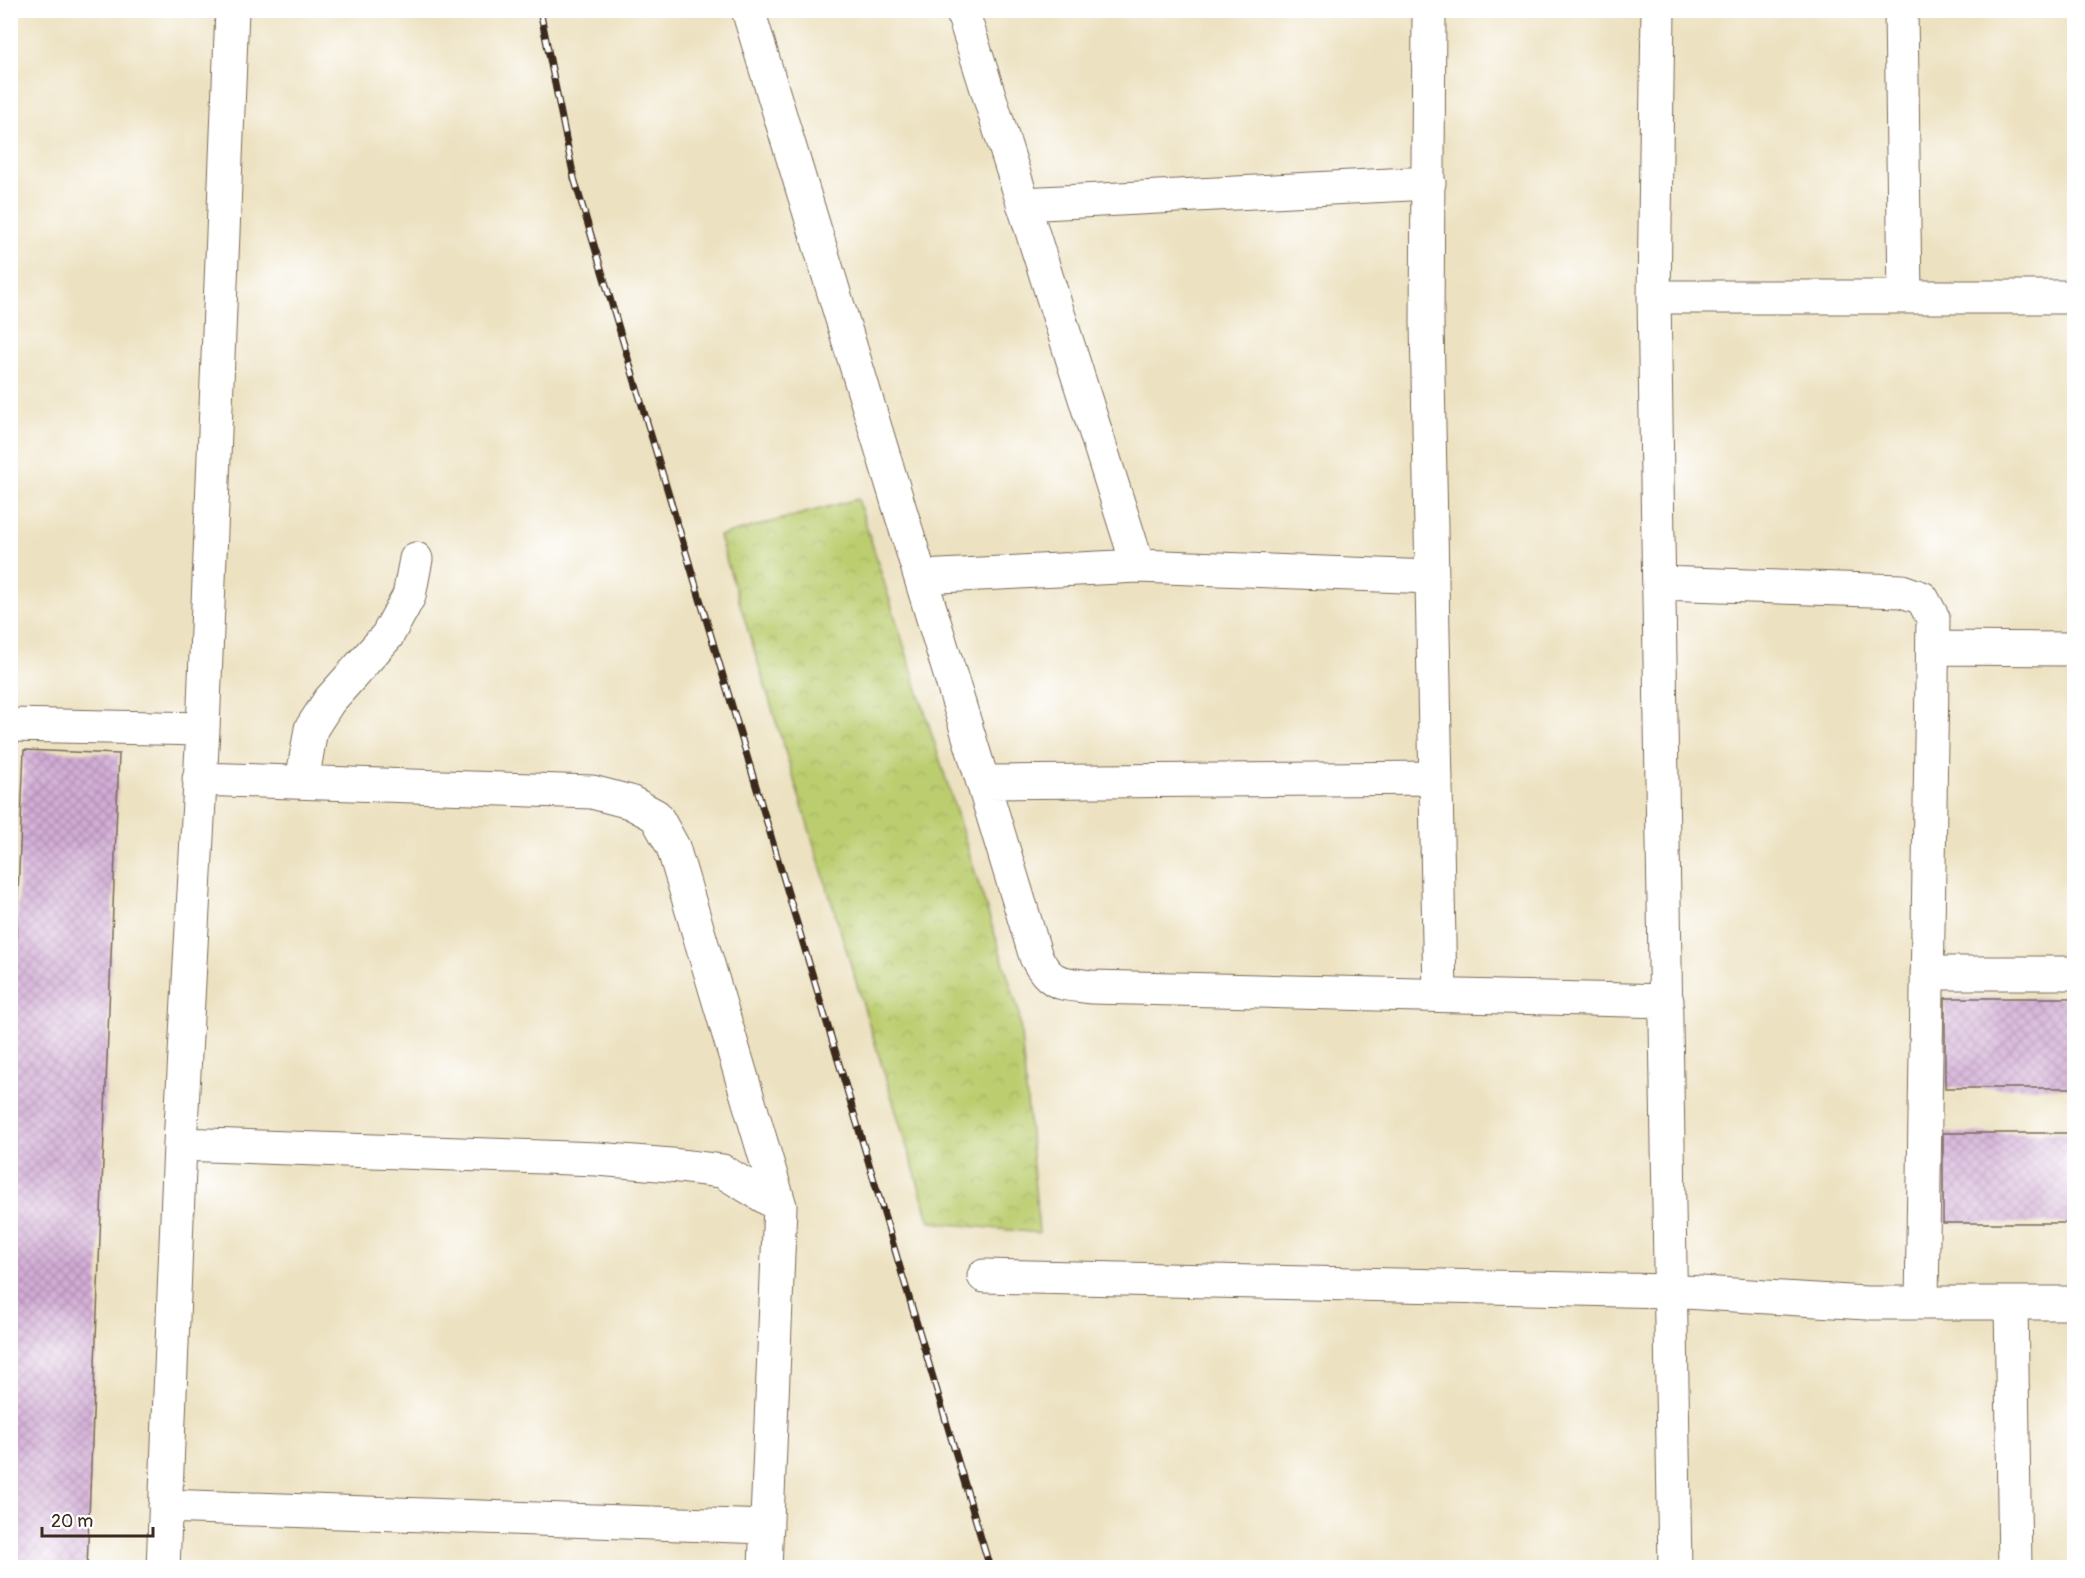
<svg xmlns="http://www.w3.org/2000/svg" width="2085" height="1578" viewBox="0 0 2085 1578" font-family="Pangolin,sans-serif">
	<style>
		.park { fill: url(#park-crowns); stroke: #7c7c47; stroke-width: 1.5 }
		.building { fill: url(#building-cross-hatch) }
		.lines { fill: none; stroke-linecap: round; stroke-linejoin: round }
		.minor-casing { stroke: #796a57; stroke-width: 35 }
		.minor { stroke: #fff; stroke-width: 33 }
		.rail-casing { stroke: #3b2a1e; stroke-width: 7 }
		.rail { stroke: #fff; stroke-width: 4.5; stroke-dasharray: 14; stroke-linecap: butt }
	</style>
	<defs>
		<pattern id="park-crowns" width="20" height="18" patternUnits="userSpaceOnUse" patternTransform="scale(1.5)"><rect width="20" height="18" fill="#bccd70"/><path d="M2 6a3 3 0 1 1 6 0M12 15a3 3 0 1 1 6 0" fill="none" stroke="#a2b061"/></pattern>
		<pattern id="building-cross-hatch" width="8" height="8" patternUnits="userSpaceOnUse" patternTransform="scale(1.5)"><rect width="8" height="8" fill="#d2acd6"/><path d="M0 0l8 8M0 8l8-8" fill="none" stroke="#ac8cad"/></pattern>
	</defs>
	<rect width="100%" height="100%" fill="#fff"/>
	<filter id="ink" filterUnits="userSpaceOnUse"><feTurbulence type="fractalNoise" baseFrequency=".0167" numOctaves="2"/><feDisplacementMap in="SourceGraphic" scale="12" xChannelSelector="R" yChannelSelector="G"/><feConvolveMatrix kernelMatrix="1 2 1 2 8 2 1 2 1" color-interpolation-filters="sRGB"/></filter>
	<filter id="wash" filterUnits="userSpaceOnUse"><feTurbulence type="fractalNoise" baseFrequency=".008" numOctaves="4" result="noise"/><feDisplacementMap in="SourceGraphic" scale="24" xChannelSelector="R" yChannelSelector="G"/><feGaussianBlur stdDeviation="1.35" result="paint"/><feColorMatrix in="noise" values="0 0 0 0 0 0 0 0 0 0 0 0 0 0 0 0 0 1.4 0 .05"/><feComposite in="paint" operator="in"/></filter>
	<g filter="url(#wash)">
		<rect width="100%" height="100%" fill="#ece1c0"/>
		<path class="park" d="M858,499L1019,1012L1039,1233L930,1222L719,536Z"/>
		<g id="blocks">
			<path class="building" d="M24,750L119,754L87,1568H10V1084Z
				M1945,998H2074V1088H1945Z
				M1943,1133H2074V1223H1943Z"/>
		</g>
	</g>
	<g filter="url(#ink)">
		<use href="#blocks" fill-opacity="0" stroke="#796a57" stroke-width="1.5"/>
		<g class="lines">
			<defs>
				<path id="minor" d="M748,10L1036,957C1051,986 1061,983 1091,987L1667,1001
					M962,10L1138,566
					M1429,10L1427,323L1440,994
					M1658,10L1654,297L1675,1568
					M1901,10L1905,297
					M1023,204L1429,183
					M1654,297H2074
					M921,577L1138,566L1432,577
					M1660,583L1902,591L1922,598L1933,618L1922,1302
					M1933,648L2074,649
					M10,725L203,729
					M199,779L592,792L630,802L656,816L673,847L780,1206L765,1568
					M302,782L311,729L329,701L387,636L409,596L416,559
					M984,782L1436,778
					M1927,973H2074
					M180,1144L597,1159L671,1165L722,1171L780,1206
					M984,1276L1669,1291L1866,1303H2074
					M2011,1303L2015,1568
					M165,1506L767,1527
					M163,1568L180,1144L203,729L232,10"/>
			</defs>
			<use href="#minor" class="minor-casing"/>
			<use href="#minor" class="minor"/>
			<defs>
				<path id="rail" d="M540,10L574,178L990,1568"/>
			</defs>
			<use href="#rail" class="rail-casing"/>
			<use href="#rail" class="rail"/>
		</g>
	</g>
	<rect width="2085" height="1578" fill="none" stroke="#fff" stroke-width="36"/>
	<path d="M42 1527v9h111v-9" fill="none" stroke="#3b2a1e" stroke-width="3"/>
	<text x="51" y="1527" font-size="18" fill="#3b2a1e" stroke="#ffffff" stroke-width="4.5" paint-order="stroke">20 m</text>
</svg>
